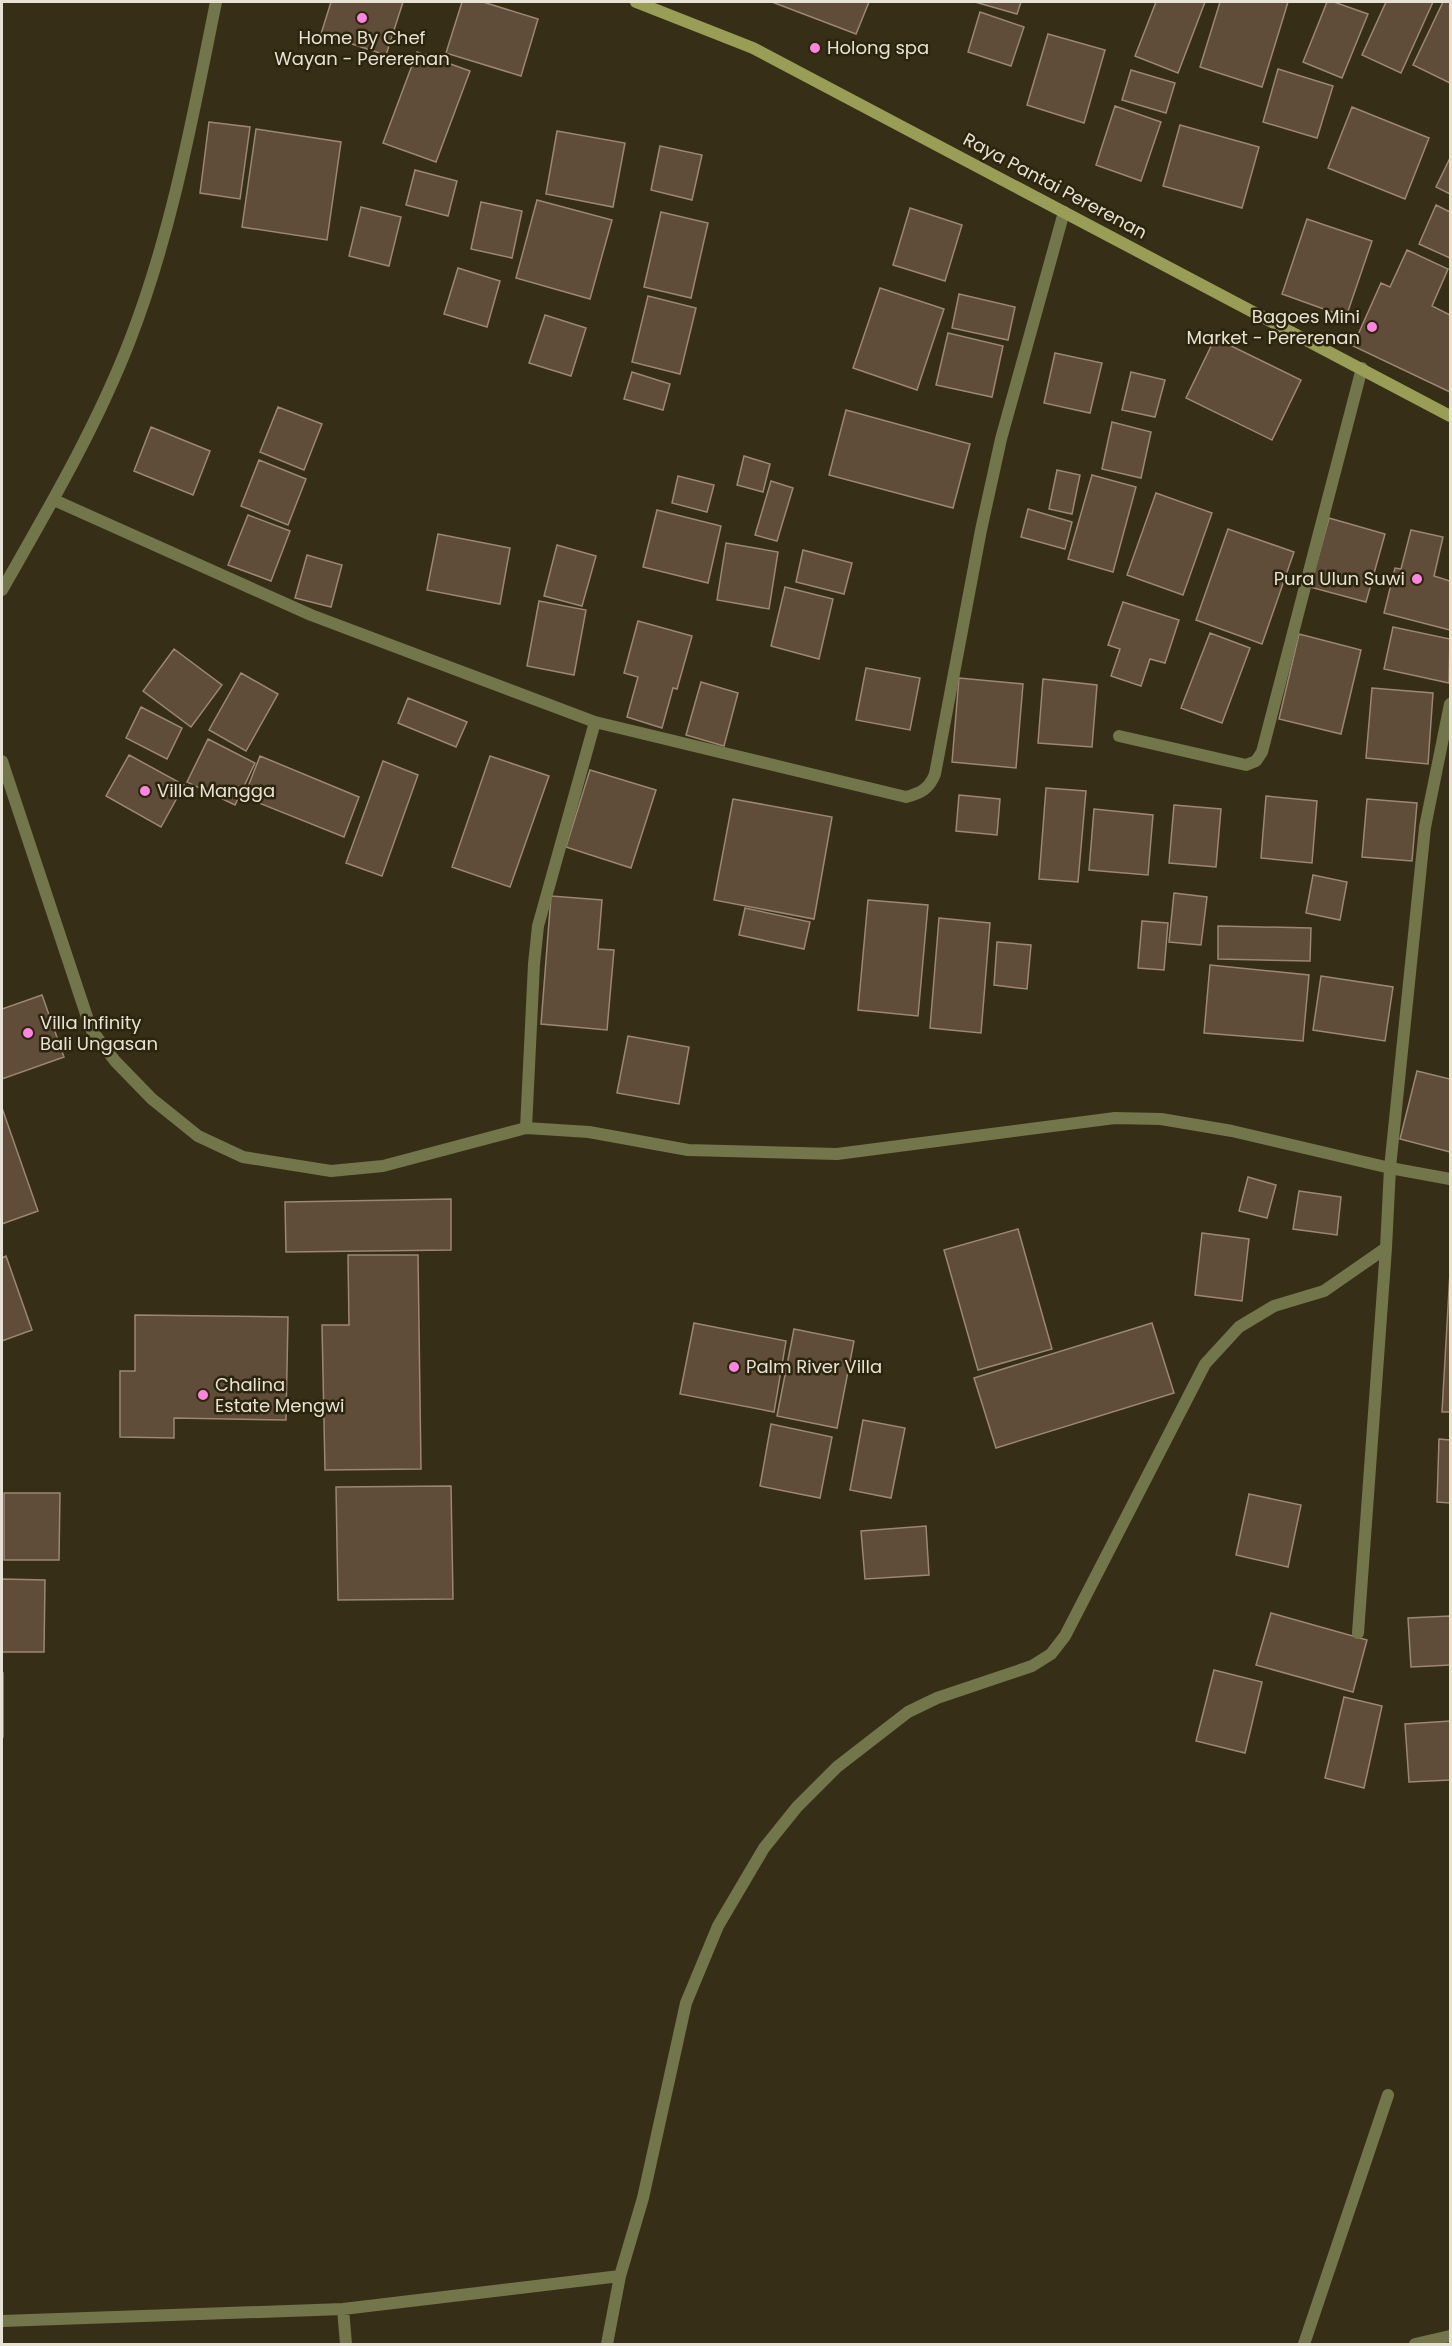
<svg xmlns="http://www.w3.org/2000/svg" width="1452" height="2346" viewBox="0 0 1452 2346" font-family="Poppins,sans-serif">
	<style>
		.building { fill: #5f4c39; stroke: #9c8773; stroke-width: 1.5 }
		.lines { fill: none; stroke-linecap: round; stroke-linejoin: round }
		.street { stroke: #73754a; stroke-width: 12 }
		.secondary { stroke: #999d56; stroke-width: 12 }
		.poi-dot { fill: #fe85e0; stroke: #2c240d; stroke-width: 2 }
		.labels { text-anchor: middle; stroke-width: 5; stroke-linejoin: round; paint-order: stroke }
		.poi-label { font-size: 18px; fill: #e7e2d4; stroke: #2c240d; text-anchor: start }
		.street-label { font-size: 18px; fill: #e7e2d4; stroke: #2c240d }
	</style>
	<rect width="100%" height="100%" fill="#372e17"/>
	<path class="building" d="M331,2H403L386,55L321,34Z
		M462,2H483L538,19L521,76L446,53Z
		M772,2H869L856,34Z
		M975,2H1021L1017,14Z
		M1156,2H1205L1178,73L1135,56Z
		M1220,2H1288L1262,87L1200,67Z
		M1327,2H1334L1368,14L1342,78L1303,62Z
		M1386,2H1433L1401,73L1362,55Z
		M1443,2H1450V83L1413,65Z
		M980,12L1024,27L1011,66L968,52Z
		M1048,34L1105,50L1084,123L1027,105Z
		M417,52L470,71L436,162L383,143Z
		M1278,69L1333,86L1317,138L1263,122Z
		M1131,70L1175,83L1166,113L1122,100Z
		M1115,106L1161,122L1141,181L1096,165Z
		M1352,107L1429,138L1405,199L1328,168Z
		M209,122L250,127L240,199L200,193Z
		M1180,125L1259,147L1242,208L1163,186Z
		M256,129L341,142L327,240L242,227Z
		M557,131L625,143L613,207L546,194Z
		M660,146L702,155L692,200L651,190Z
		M1450,158V194L1436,187Z
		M415,170L457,181L448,216L406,205Z
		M537,200L612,220L590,299L516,278Z
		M481,202L522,211L512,258L471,249Z
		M1436,205L1450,212V258L1419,244Z
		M361,207L401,217L389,266L349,256Z
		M910,208L962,225L945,281L893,265Z
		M661,212L708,223L691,298L644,287Z
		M1307,219L1372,241L1346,317L1282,294Z
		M1407,250L1448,269L1432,306L1450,315V392L1353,346L1381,283L1390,287Z
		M458,268L500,281L487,327L444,314Z
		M880,288L944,309L917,390L853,368Z
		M959,294L1015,307L1008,340L952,328Z
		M648,296L696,308L680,374L632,362Z
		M545,315L586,328L571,376L529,363Z
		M948,333L1003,346L992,397L936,385Z
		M1215,338L1301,380L1272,440L1186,398Z
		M1055,353L1102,363L1090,413L1044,403Z
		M632,372L670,384L663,410L624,399Z
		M1131,372L1165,380L1155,417L1122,410Z
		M278,407L322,424L304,470L260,452Z
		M846,410L970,444L953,508L829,475Z
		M1112,422L1151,432L1141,478L1102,469Z
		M151,427L210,451L193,495L134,471Z
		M744,456L770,464L763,492L737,485Z
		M259,460L306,479L288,525L241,506Z
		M1057,470L1080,475L1072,514L1049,509Z
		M1092,475L1136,487L1113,572L1068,559Z
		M678,476L714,485L707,512L672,503Z
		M771,481L793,488L777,541L755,535Z
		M1156,493L1212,513L1183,595L1127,575Z
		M1028,509L1072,522L1065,549L1021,537Z
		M657,510L721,526L708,583L643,567Z
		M248,515L290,531L271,581L228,565Z
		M1329,518L1385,534L1366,602L1310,587Z
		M1228,529L1294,552L1262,644L1196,620Z
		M1411,530L1443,537L1434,576L1450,581V630L1384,613L1395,568L1401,569Z
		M438,534L510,548L500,604L427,590Z
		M726,543L778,552L769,609L717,600Z
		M557,545L596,556L582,606L544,596Z
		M803,550L852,563L844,594L796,582Z
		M307,555L342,565L331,607L295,598Z
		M785,587L833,599L819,659L771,646Z
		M539,601L586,610L574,675L527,666Z
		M1123,602L1179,620L1165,663L1150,659L1141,686L1111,676L1120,649L1108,645Z
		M638,621L692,636L677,689L673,688L662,728L627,717L638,677L624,673Z
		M1393,627L1450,639L1449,683L1384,669Z
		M1210,633L1250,648L1222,723L1181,708Z
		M1299,634L1361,650L1341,734L1279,719Z
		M174,649L222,685L191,727L143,691Z
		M866,668L920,678L910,730L856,720Z
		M241,673L278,694L246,751L209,730Z
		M959,678L1023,684L1016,768L952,762Z
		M1043,679L1097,685L1092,747L1038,743Z
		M701,682L738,693L724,746L686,735Z
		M1372,688L1433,693L1428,764L1366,758Z
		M408,698L467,722L456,747L398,723Z
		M141,707L182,728L167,759L126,738Z
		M208,739L255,763L235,805L187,782Z
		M129,755L184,785L161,827L106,796Z
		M260,756L359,797L344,837L244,797Z
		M490,756L549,776L510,887L452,867Z
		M383,761L418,775L382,876L346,863Z
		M590,770L656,790L631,868L566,847Z
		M1046,788L1086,791L1078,882L1039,879Z
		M959,795L1000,799L997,835L956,831Z
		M1266,796L1317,801L1312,863L1261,858Z
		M733,799L832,817L814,919L714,900Z
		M1367,799L1417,803L1412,861L1362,857Z
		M1174,805L1221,809L1216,867L1169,863Z
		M1094,809L1153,815L1148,875L1089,870Z
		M1313,875L1347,882L1340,920L1306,913Z
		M1174,893L1207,897L1201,945L1169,942Z
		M551,896L602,900L598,949L614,950L607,1030L541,1024Z
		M868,900L928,905L918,1016L858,1010Z
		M745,908L810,922L804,949L739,935Z
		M939,918L990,923L981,1033L930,1028Z
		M1142,921L1168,923L1164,970L1138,968Z
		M1218,926L1311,928L1310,961L1218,959Z
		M997,942L1031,945L1027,989L994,985Z
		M1210,965L1309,975L1303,1041L1204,1033Z
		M1321,976L1393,987L1385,1041L1313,1030Z
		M42,995L64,1057L2,1079V1009Z
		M628,1036L689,1047L679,1104L617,1093Z
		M1417,1071L1450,1079V1152L1400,1139Z
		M2,1108L38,1211L2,1224Z
		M1248,1177L1276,1185L1267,1218L1239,1211Z
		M1299,1191L1341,1197L1337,1235L1293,1229Z
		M451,1199V1250L286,1252L285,1202Z
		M1018,1229L1052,1349L978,1370L944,1250Z
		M1202,1233L1249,1239L1242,1301L1195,1295Z
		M348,1255H418L421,1469L325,1470L322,1325H349Z
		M6,1256L32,1330L2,1341V1258Z
		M1450,1272V1412H1442Z
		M135,1315L288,1317L286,1420L174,1418V1438L120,1437V1371H135Z
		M694,1323L786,1341L774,1412L680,1394Z
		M1152,1323L1174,1393L996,1448L974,1378Z
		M794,1329L854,1341L837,1428L777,1416Z
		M863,1420L905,1428L891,1498L850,1490Z
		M771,1424L832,1437L820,1498L760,1486Z
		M1439,1439L1450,1440V1503L1437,1502Z
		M451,1486L453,1599L338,1600L336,1487Z
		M4,1493H60L59,1560H4Z
		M1249,1494L1301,1505L1288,1567L1236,1555Z
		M926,1526L929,1575L865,1579L861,1531Z
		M2,1579L45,1580L44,1652H2Z
		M1271,1613L1367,1640L1353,1692L1256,1665Z
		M1450,1616V1665L1411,1667L1408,1618Z
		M1214,1670L1262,1682L1245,1753L1196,1741Z
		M2,1673H3V1737H2Z
		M1344,1697L1382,1706L1364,1788L1325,1778Z
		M1450,1721V1780L1409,1782L1405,1724Z"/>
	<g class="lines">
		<path class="street" d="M54,500L311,615L595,722L906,797C921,793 929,789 935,774L981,530L1001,439L1064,212
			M2,590C48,509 96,428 130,340C172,232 193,115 216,2
			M1119,736L1246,765L1256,761L1262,752L1362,368
			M2,761L91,1029L115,1061L152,1099L198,1136L243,1157L331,1171L383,1166L526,1128L589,1132L688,1150L837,1154L1115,1118L1161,1119L1232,1131L1390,1168L1450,1179
			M526,1128L534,964L538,926L595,722
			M1358,1633L1386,1248L1390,1168L1425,827L1450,704
			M343,2309L346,2344
			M2,2321L343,2309L620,2276
			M607,2344L620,2276L643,2198L686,2003L718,1926L764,1848L797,1807L837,1767L908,1712L937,1698L1032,1666L1051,1654L1065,1636L1205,1364L1239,1327L1274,1306L1324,1291L1386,1248
			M1304,2344L1388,2095
			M1415,2344L1450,2336"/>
		<path class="secondary" d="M636,2L753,48L1450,416"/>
	</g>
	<g class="poi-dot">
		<circle cx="362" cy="18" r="6"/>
		<circle cx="815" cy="48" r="6"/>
		<circle cx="1372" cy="327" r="6"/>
		<circle cx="1417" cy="579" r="6"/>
		<circle cx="145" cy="791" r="6"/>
		<circle cx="28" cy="1033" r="6"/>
		<circle cx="734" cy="1367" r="6"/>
		<circle cx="203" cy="1395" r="6"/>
	</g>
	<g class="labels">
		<g class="poi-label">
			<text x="362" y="44" text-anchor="middle">Home By Chef<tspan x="362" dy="21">Wayan - Pererenan</tspan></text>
			<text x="827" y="54">Holong spa</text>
			<text x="1360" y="323" text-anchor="end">Bagoes Mini<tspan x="1360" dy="21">Market - Pererenan</tspan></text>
			<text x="1405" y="585" text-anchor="end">Pura Ulun Suwi</text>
			<text x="157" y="797">Villa Mangga</text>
			<text x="40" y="1029">Villa Infinity<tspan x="40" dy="21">Bali Ungasan</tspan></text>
			<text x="746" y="1373">Palm River Villa</text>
			<text x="215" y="1391">Chalina<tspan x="215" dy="21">Estate Mengwi</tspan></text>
		</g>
		<g class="street-label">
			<text transform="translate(1055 186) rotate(28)" y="6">Raya Pantai Pererenan</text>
		</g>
	</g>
	<rect width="1452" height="2346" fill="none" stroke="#e7e2d4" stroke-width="6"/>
</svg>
